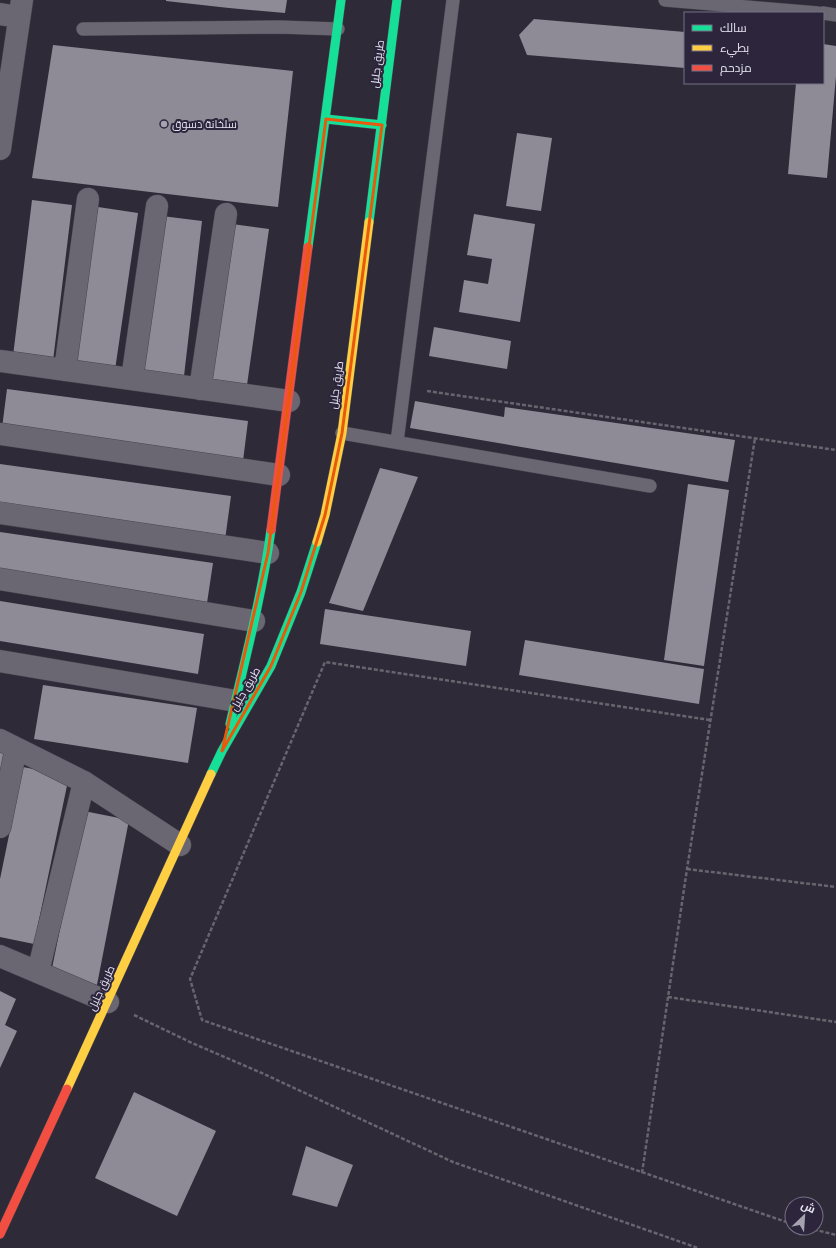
<svg xmlns="http://www.w3.org/2000/svg" width="836" height="1248" viewBox="0 0 836 1248" font-family="Lora,Cairo,serif">
	<style>
		.building { fill: #8e8b96 }
		.lines { fill: none; stroke-linecap: round; stroke-linejoin: round }
		.lane-casing { stroke: #494650; stroke-width: 14 }
		.street-casing { stroke: #494650; stroke-width: 23 }
		.fast-casing { stroke: #494650; stroke-width: 10 }
		.slow-casing { stroke: #494650; stroke-width: 10 }
		.jam-casing { stroke: #494650; stroke-width: 10 }
		.path { stroke: #67656e; stroke-width: 2.5; stroke-dasharray: 4 2; stroke-linecap: butt }
		.lane { stroke: #6a6772; stroke-width: 13 }
		.street { stroke: #6a6772; stroke-width: 22 }
		.fast { stroke: #16e098; stroke-width: 9 }
		.slow { stroke: #ffcf43; stroke-width: 9 }
		.jam { stroke: #f24e42; stroke-width: 9 }
		.marked { fill: none; stroke: #e8590c; stroke-width: 3; stroke-linejoin: round }
		.poi-dot { fill: #a6a3b1; stroke: #2c253c; stroke-width: 1.5 }
		.labels { text-anchor: middle; stroke-width: 4; stroke-linejoin: round; paint-order: stroke }
		.street-label { font-size: 11px; fill: #e7e4f2; stroke: #2c253c }
		.poi-label { font-size: 11px; fill: #e7e4f2; stroke: #2c253c; text-anchor: start }
	</style>
	<rect width="100%" height="100%" fill="#2e2a37"/>
	<path class="building" d="M166,0H287L285,13L229,8L166,1Z
		M534,19L685,32V68L527,55L519,35Z
		M823,44L836,46V76L827,178L788,174L796,83H823Z
		M53,45L293,71L278,207L32,178Z
		M517,133L552,138L541,211L506,206Z
		M32,200L72,205L53,361L13,356Z
		M98,207L138,213L115,370L75,364Z
		M474,214L535,224L520,322L459,312L464,280L488,284L492,259L467,255Z
		M162,216L202,221L184,376L143,371Z
		M232,224L269,229L247,385L210,380Z
		M434,327L511,341L507,369L429,356Z
		M7,389L248,421L243,461L2,428Z
		M415,401L504,417L505,407L735,440L728,482L410,428Z
		M0,464L231,496L225,540L0,509Z
		M380,468L418,477L363,611L329,603Z
		M688,484L729,490L704,666L664,660Z
		M0,532L213,563L207,603L0,573Z
		M0,601L204,634L198,674L0,641Z
		M325,609L471,631L466,666L320,644Z
		M525,640L704,669L699,704L519,675Z
		M43,685L197,708L188,763L34,739Z
		M0,750L9,752L0,795Z
		M23,767L69,776L34,944L0,937V879Z
		M84,811L129,820L97,985L51,973Z
		M0,991L16,999L5,1025L17,1031L0,1068Z
		M134,1092L216,1131L177,1216L95,1178Z
		M306,1146L353,1165L337,1207L292,1195Z"/>
	<g class="lines">
		<defs>
			<path id="lane" d="M665,0L818,13
				M823,13L836,15
				M83,29L279,27L338,29
				M342,433L650,486
				M397,442L453,0"/>
			<path id="street" d="M0,14L19,17
				M0,149L22,0
				M0,361L289,401
				M65,370L88,199
				M132,379L157,206
				M200,389L226,214
				M0,434L279,475
				M0,513L268,553
				M0,579L254,621
				M0,661L236,701
				M0,740L84,782L180,845
				M0,827L16,748
				M0,956L108,1002
				M38,972L84,782"/>
			<path id="fast" d="M326,119L382,125
				M369,222L397,0
				M308,247L341,0
				M230,724C245,660 262,595 271,530
				M211,774L222,751L271,666L301,592L317,542"/>
			<path id="slow" d="M317,542L325,515L342,433L369,222
				M67,1089L211,774"/>
			<path id="jam" d="M271,530L308,247
				M0,1234L67,1089"/>
		</defs>
		<use href="#lane" class="lane-casing"/>
		<use href="#street" class="street-casing"/>
		<use href="#fast" class="fast-casing"/>
		<use href="#slow" class="slow-casing"/>
		<use href="#jam" class="jam-casing"/>
		<path class="path" d="M427,391L836,450
			M710,720L325,662L190,979L202,1020L792,1224
			M687,869L836,887
			M668,997L836,1022
			M134,1015L192,1043L264,1074L453,1162L698,1248
			M642,1173L687,869L755,438
			M808,1228L836,1235"/>
		<use href="#lane" class="lane"/>
		<use href="#street" class="street"/>
		<use href="#fast" class="fast"/>
		<use href="#slow" class="slow"/>
		<use href="#jam" class="jam"/>
	</g>
	<path class="marked" d="M326,119L382,125L342,433L325,515L301,592L271,666L222,751L268,553Z"/>
	<circle class="poi-dot" cx="164" cy="124" r="4"/>
	<g class="labels">
		<g class="street-label">
			<text transform="translate(377 64) rotate(-83)" y="4">طريق جليل</text>
			<text transform="translate(336 385) rotate(-82)" y="4">طريق جليل</text>
			<text transform="translate(245 689) rotate(-60)" y="4">طريق جليل</text>
			<text transform="translate(101 988) rotate(-65)" y="4">طريق جليل</text>
		</g>
		<g class="poi-label">
			<text x="172" y="128">سلخانة دسوق</text>
		</g>
	</g>
	<rect x="684" y="12" width="140" height="72" fill="#2c253c" stroke="#777185"/>
	<rect x="692" y="25" width="20" height="6" fill="#16e098" stroke="#777185"/>
	<text x="720" y="32" font-size="12" fill="#e7e4f2">سالك</text>
	<rect x="692" y="45" width="20" height="6" fill="#ffcf43" stroke="#777185"/>
	<text x="720" y="52" font-size="12" fill="#e7e4f2">بطيء</text>
	<rect x="692" y="65" width="20" height="6" fill="#f24e42" stroke="#777185"/>
	<text x="720" y="72" font-size="12" fill="#e7e4f2">مزدحم</text>
	<g transform="translate(804 1216) rotate(25)"><circle r="19" fill="#2c253c" stroke="#777185"/>
	<path d="M0-3L7 15L0 10L-7 15Z" fill="#a6a3b1"/>
	<text y="-6" font-size="11" font-weight="bold" text-anchor="middle" fill="#e7e4f2">ش</text>
	</g>
</svg>
